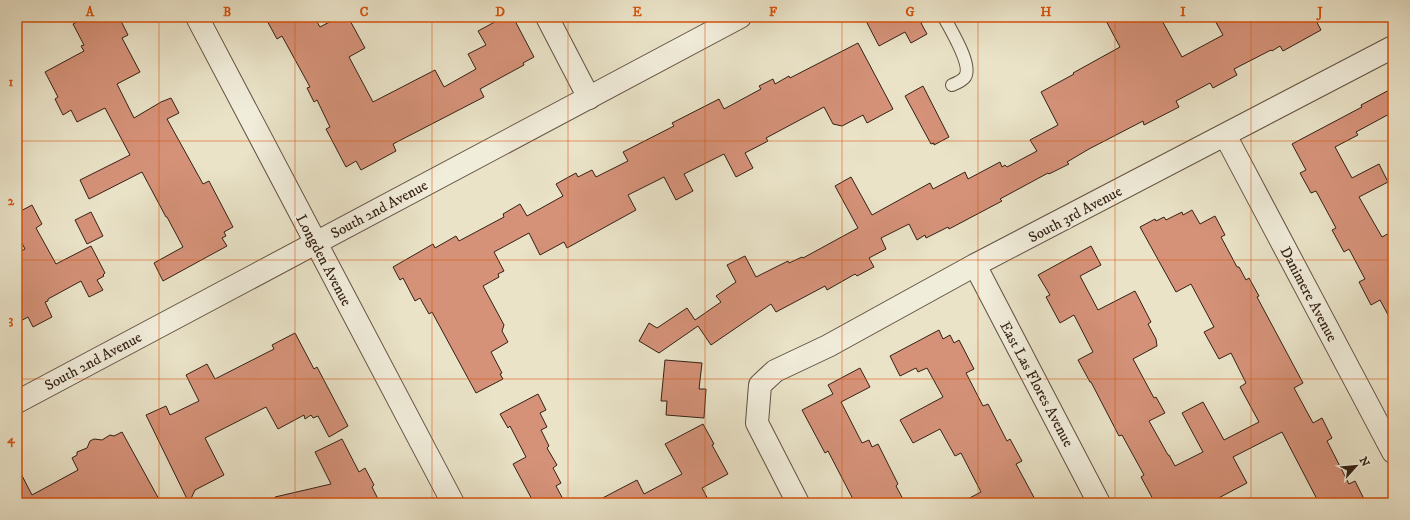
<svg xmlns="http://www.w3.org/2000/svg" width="1410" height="520" viewBox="0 0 1410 520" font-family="'IM FELL DW Pica',serif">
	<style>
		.building { fill: #d59279; stroke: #342115 }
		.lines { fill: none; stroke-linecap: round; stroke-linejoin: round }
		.service-casing { stroke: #625242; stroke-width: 14 }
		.minor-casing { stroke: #625242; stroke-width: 24 }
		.tertiary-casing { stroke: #625242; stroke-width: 24 }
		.service { stroke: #f1eddb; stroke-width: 12 }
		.minor { stroke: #f1eddb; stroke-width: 22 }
		.tertiary { stroke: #f1eddb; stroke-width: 22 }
		.grid { fill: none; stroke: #d6530d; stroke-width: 1; stroke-opacity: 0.55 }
		.labels { text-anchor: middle; stroke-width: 4; stroke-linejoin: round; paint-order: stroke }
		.street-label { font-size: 15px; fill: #342115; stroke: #f1eddb }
		.neatline { fill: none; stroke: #d6530d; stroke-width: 1.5 }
		.grid-label { font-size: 13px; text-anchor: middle; font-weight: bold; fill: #d6530d }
	</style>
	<rect width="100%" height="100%" fill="#eae3c8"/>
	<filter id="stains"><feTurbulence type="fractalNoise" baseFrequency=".005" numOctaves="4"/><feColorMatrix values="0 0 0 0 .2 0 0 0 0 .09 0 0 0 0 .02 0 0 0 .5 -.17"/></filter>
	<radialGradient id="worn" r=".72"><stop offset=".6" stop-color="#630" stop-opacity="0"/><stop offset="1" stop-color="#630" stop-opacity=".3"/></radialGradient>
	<path class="building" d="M86,17H119L128,35L122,38L140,72L117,84L134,118L161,102L171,98L179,113L167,119L203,184L209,181L233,227L224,232L226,236L222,238L227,246L163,281L154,263L183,247L167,217H166L142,172L89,199L80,180L130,155L105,108L77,122L71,110L63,115L55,99L58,97L45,72L84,51L81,46L84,45L73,24Z
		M265,17H314L320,27L339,17H348L365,48L349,57L373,102L435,70L444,87L476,69L468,54L486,45L478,31L504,17H513L534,57L523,63L524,65L480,89L484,97L393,144L396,151L361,170L356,161L346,167L326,129L330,127L317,100L314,102L307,88L310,87L282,36L277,39Z
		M864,17H932L921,23L927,34L911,43L905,32L879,46Z
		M1104,17H1160L1182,57L1223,35L1213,17H1314L1321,30L1283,51L1280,46L1272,51L1271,50L1234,69L1237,75L1213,88L1210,83L1176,101L1179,107L1144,125L1143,121L1089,149L1067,162L1069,164L1049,174L1048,173L1000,199L1002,201L949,229L948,227L926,238L925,235L917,240L909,224L881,238L886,249L869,258L874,267L857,276L855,274L827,290L825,286L776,312L771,304L711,345L698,326L659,353L639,341L649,323L657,328L687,308L695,320L721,302L716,296L736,282L727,265L745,256L756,277L788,261L789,263L802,257L803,258L858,228L835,186L851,177L872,215L930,183L933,189L965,172L968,179L1000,162L1002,167L1005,165L1007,167L1037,151L1030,140L1058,125L1041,92L1074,74L1073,73L1120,47Z
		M858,43L893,109L867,123L863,115L842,126L833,124L824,107L766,138L768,141L745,153L753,168L736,177L724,154L684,174L693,191L676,200L664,177L628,195L636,210L567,248L564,242L540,255L529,233L494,252L504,271L498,274L499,277L483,286L504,325L502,331L508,342L491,352L502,373L500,374L503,379L476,393L432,312L429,314L420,298L415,301L403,278L400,280L393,267L433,244L435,248L456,236L459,241L504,217L503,214L520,204L527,216L563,196L556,184L576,173L578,177L592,170L596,177L628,161L623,152L674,126L672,123L719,99L724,109L761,89L759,86L773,79L775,84L789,76L790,78Z
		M923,86L949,137L934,145V143L931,144L905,96Z
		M1393,88V112L1356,132L1358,135L1335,147L1352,178L1379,164L1388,182L1359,197L1382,237L1393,231V324L1380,300L1371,305L1359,282L1365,279L1349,249L1344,252L1332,230L1336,228L1316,191L1311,193L1300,173L1306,170L1292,144L1362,107L1361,105Z
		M32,205L42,224L36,228L56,264L91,246L105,273L103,275L104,276L97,280L103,290L89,297L81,281L48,299V301L45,302L52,317L33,327L28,317L17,323V253L25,249L17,234V213Z
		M1192,210L1200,224L1215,216L1225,235L1221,237L1237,267H1239L1246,280L1249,278L1259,296L1257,297L1303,383L1294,388L1313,423L1322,418L1332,438L1327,441L1349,484L1355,481L1366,503H1319L1282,432L1233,457L1247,483L1209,503H1155L1141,477L1144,475L1122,435L1119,436L1091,382H1090L1078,360L1093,352L1074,315L1060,323L1046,297L1050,295L1038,275L1091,246L1101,265L1080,276L1098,310L1135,291L1151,322L1148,324L1156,339L1157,346L1133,359L1154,398L1156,397L1165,413L1149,421L1168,455H1169L1175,466L1203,452L1182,413L1203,402L1224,440L1259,422L1240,387L1246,383L1231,353L1219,359L1204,332L1214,327L1191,284L1176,292L1140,227L1155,219L1156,221L1164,217L1166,220L1182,212L1183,215Z
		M91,212L103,236L87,244L75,220Z
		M939,330L943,339L950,335L954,343L959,340L974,369L966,373L983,406L988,404L1007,441L1010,439L1022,461L1016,464L1037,503H960L981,492L961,453L955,456L940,429L913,443L900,420L943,397L927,368L918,372L916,368L900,376L890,356Z
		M295,333L314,369L317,367L348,426L329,437L318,416L313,418L311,415L305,419L304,415L278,429L266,407L205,438L224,475L195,490L189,503L146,415L166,406L170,415L199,401L186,375L207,364L215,379L274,349L272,345Z
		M665,360L702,363L699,389H706L704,418L666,415L667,401H661Z
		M860,368L870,387L841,402L862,443L869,440L872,447L878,444L898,484L896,486L905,503H855L828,451L825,453L802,410L833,394L828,385Z
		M538,394L546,410L540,413L547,427L541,430L549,446L547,448L557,465L553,468L561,483L556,486L565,503H534L513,464L526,457L510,426L508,428L500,414Z
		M703,424L714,444L712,445L728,474L702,488L710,503H593L637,480L644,494L682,474L665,444Z
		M122,432L161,503H17V466L32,495L78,470L72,458L77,455V452L87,448L90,441L94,439L102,440L110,435L114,436Z
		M342,439L359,472L365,468L374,485L372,487L380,503H276L275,497L331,484L315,452Z"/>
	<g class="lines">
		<defs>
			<path id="service" d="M944,17C950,29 973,65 965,77C962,81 957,83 952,85"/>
			<path id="minor" d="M547,17L589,98
				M1225,135L1393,452
				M975,265L1099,503
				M798,503L757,423L760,385L775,371L828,346L975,265L1393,47"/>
			<path id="tertiary" d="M197,17L453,503
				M17,402L740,17"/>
		</defs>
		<use href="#service" class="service-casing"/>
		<use href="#minor" class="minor-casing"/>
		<use href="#tertiary" class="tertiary-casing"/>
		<use href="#service" class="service"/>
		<use href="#minor" class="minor"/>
		<use href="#tertiary" class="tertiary"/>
	</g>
	<path class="grid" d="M159,17V503M295,17V503M432,17V503M568,17V503M705,17V503M842,17V503M978,17V503M1115,17V503M1251,17V503M17,141H1393M17,260H1393M17,379H1393"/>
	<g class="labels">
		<g class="street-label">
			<text transform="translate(379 209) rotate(-28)" y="5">South 2nd Avenue</text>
			<text transform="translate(1075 214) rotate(-28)" y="5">South 3rd Avenue</text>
			<text transform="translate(324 260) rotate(62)" y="5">Longden Avenue</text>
			<text transform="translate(1309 294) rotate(62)" y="5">Danimere Avenue</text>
			<text transform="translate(93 361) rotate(-28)" y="5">South 2nd Avenue</text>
			<text transform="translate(1037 384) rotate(62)" y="5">East Las Flores Avenue</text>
		</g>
	</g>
	<rect width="1410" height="520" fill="none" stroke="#eae3c8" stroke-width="44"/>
	<g transform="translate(1356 466) rotate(63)" stroke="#f1eddb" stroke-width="3" paint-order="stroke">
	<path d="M0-3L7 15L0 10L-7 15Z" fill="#342115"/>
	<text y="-6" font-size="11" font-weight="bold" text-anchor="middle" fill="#342115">N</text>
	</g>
	<rect x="22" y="22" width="1366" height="476" class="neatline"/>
	<g class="grid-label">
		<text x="90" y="16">A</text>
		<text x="227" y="16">B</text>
		<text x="364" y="16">C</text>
		<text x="500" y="16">D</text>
		<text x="637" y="16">E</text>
		<text x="773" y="16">F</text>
		<text x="910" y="16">G</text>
		<text x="1046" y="16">H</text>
		<text x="1183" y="16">I</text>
		<text x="1320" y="16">J</text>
		<text x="11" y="86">1</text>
		<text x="11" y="205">2</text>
		<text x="11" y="324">3</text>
		<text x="11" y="443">4</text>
	</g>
	<rect width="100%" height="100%" filter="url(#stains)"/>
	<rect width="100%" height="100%" fill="url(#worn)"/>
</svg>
